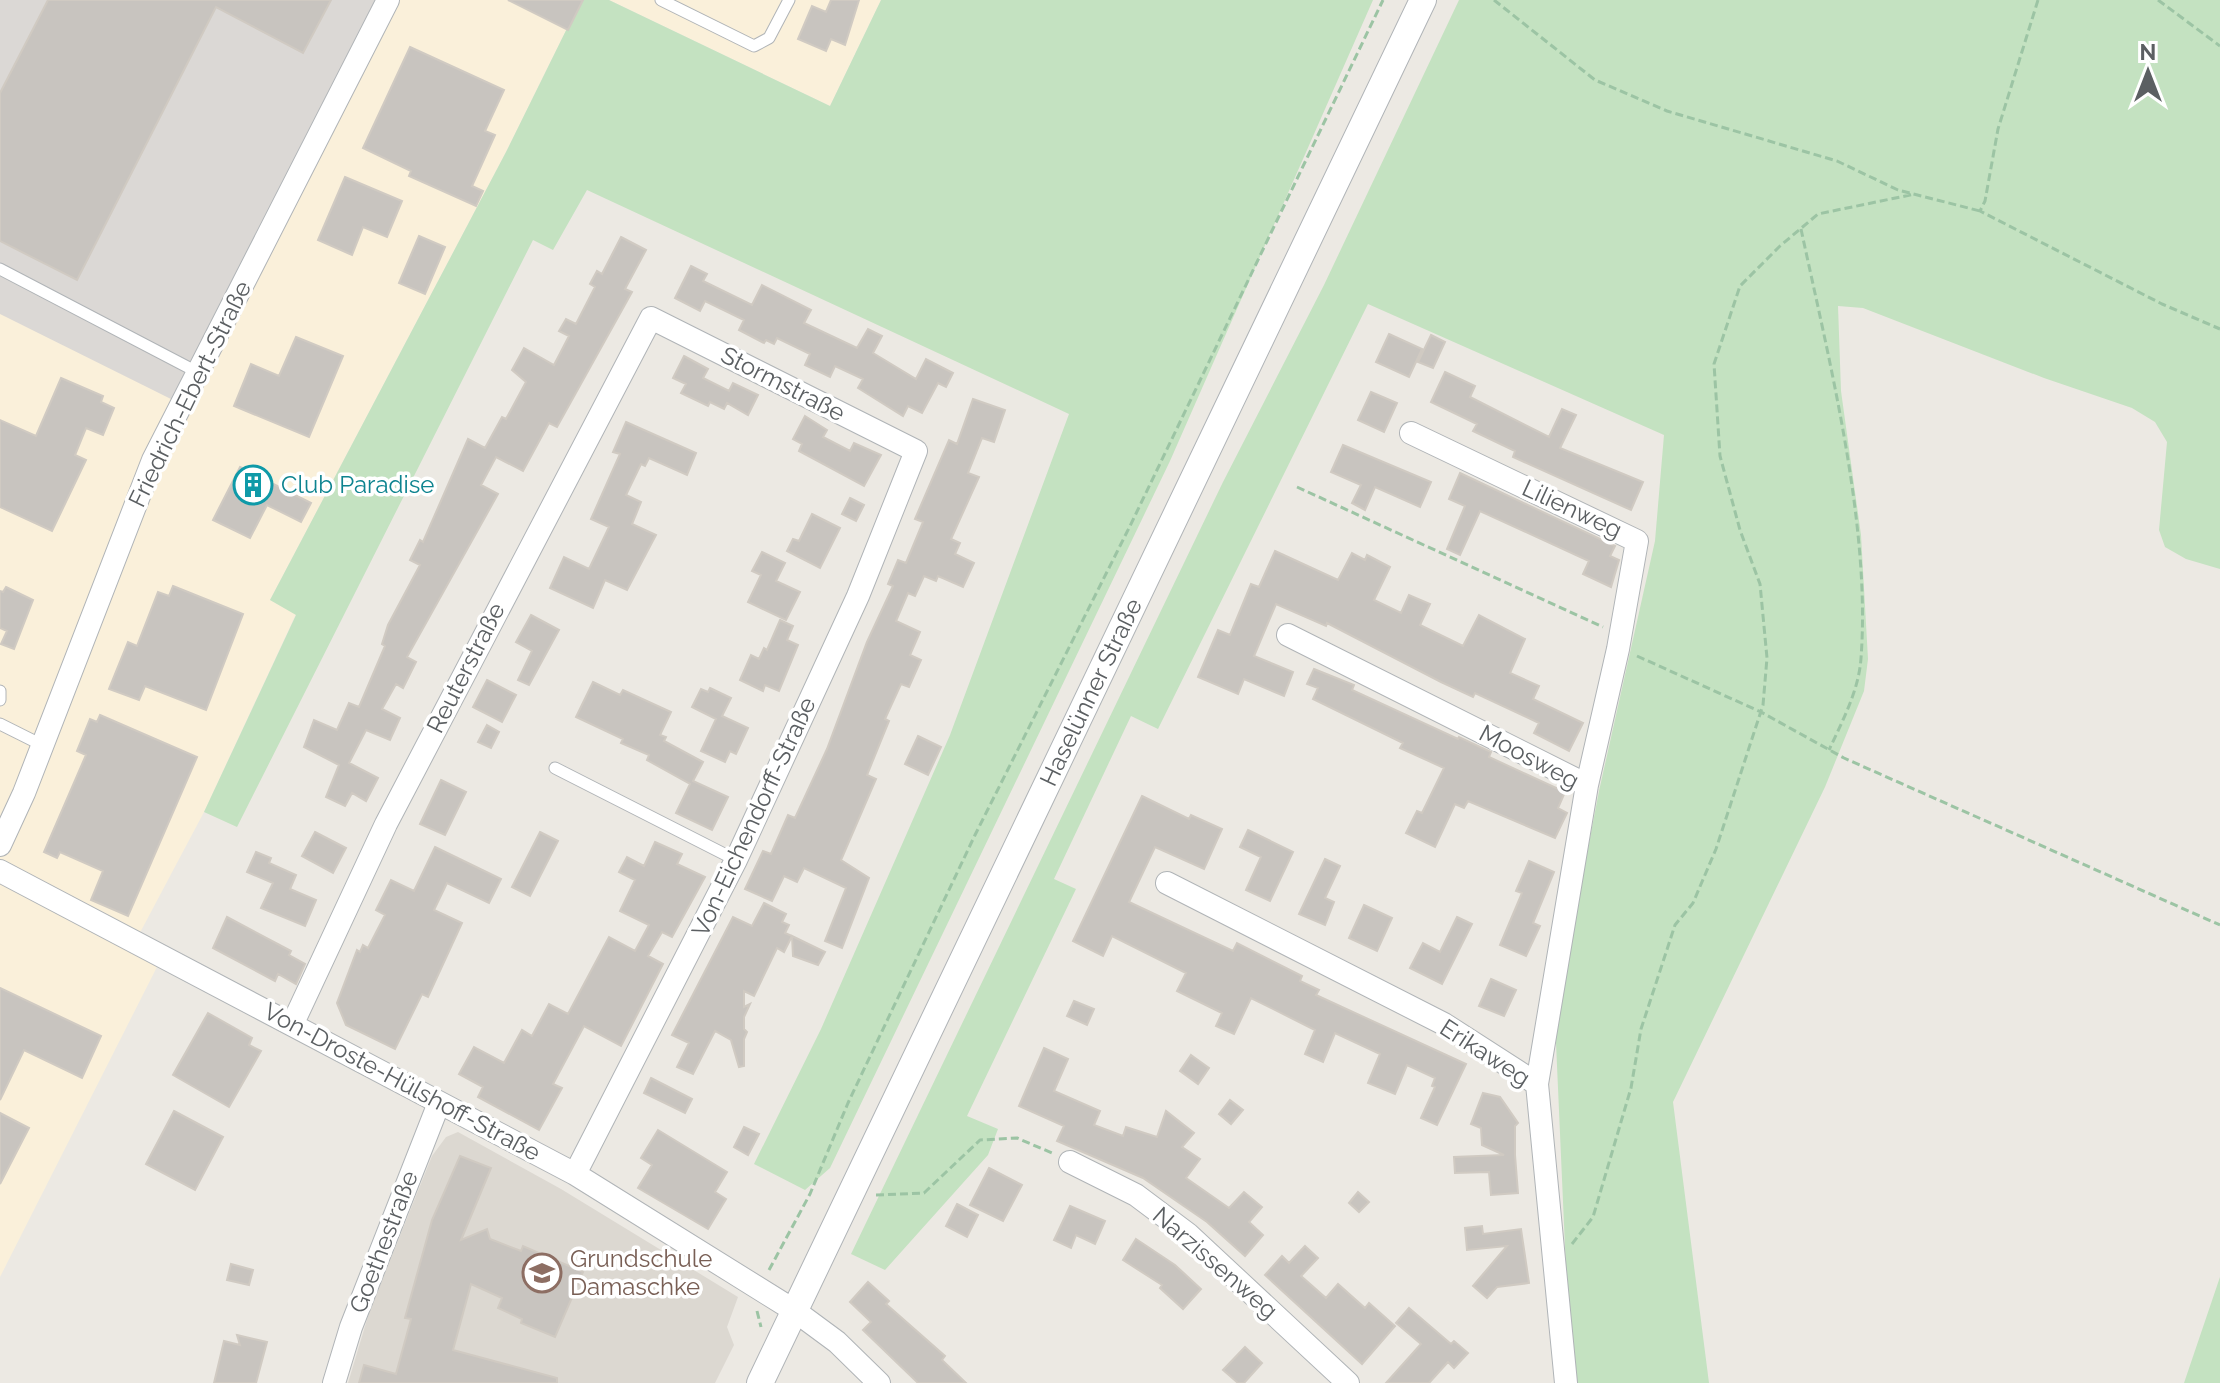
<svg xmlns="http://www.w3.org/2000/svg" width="2220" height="1383" viewBox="0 0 2220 1383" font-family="Raleway,sans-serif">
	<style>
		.commercial { fill: #faf0da }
		.industrial { fill: #dbd8d5 }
		.education { fill: #dcd8d1 }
		.green { fill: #c4e2c1 }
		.building { fill: #c8c4bf; stroke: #d0cac2; stroke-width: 2 }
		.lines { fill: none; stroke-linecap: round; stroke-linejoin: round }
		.service-casing { stroke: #b0b4b7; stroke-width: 13 }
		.minor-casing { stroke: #b0b4b7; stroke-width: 24 }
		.tertiary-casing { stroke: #b0b4b7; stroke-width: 28 }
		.path { stroke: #9cc4a4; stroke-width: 3; stroke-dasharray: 8 4; stroke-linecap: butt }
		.service { stroke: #fff; stroke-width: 11 }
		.minor { stroke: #fff; stroke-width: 22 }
		.tertiary { stroke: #fff; stroke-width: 26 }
		.labels { text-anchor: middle; stroke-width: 7; stroke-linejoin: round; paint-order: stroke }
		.street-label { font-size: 24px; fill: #5b5f62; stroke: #fff }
		.culture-label { font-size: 24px; fill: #0d838f; stroke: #fff; text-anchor: start }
		.education-label { font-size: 24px; fill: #785e54; stroke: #fff; text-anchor: start }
	</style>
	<rect width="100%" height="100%" fill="#ece9e3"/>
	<path class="commercial" d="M0,0H581L506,152L270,600L296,614L204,812L134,944L160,961L0,1277Z
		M609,0H881L830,106Z"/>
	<path class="industrial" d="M0,0H390L183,405L0,314Z"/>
	<path class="education" d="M458,1132L561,1189L738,1297L727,1327L734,1345L715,1383H348L369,1313L432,1156L446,1137Z"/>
	<path class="green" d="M581,0H609L830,106L881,0H1373L1170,461L830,1168L805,1190L754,1164L821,1029L950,735L1069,414L587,190L553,250L533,240L237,827L204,812L296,615L270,600L506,152Z
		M1459,0H2220V569L2186,559L2165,547L2159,530L2167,442L2155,422L2132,408L2044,378L1863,308L1838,306L1841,391L1861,535L1868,659L1864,691L1825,787L1673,1102L1709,1383H1571L1555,1020L1599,791L1655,541L1664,435L1368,304L1158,729L1131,716L1054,879L1076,889L967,1116L998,1129L988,1155L885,1270L851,1254L1223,482L1324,285Z
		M2220,1277V1383H2184Z"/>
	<path class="building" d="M48,0H331L303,53L216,7L77,280L0,241V93Z
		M508,0H583L568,30Z
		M831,0H859L845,45L831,39L826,51L798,39L812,6L826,12Z
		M410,47L504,90L485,131L495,135L472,186L483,191L476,206L409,176L411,171L363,148Z
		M345,177L402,201L387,237L363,227L352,255L318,240Z
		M419,236L445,247L425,294L399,283Z
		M621,237L646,250L625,289L632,292L557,427L549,423L523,471L496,457L481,485L498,494L407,657L416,662L403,688L396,684L382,709L400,718L390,740L366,730L349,763L378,778L366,801L352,793L345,806L326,797L339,765L304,747L314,720L337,730L349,703L359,707L385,646L382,644L388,625L420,565L410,560L420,540L423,542L468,439L485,448L502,417L506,419L526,382L512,370L524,348L554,365L569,336L559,331L566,319L576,324L595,287L590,284L597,271L602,274Z
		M691,266L707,274L703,281L752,305L762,285L811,310L804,323L857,348L868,329L882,336L873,353L916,379L926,359L953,373L946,387L938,383L922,413L908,406L903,416L858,388L863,379L835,366L830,377L805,365L810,354L777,338L774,344L766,340L764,343L739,330L744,320L705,301L700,311L675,298Z
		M1389,334L1422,349L1409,377L1376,362Z
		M1431,335L1445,342L1433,368L1418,362Z
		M296,337L343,356L309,437L234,406L251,364L279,376Z
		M684,356L708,369L703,378L729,391L733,383L758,395L748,415L727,403L724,409L710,402L708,406L681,393L686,384L673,378Z
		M1445,372L1475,386L1470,397L1549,437L1562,409L1576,415L1560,448L1643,482L1631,510L1513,457L1515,451L1473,431L1477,424L1431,402Z
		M61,378L103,396L101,402L114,408L103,435L86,428L75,455L86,460L52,531L0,507V420L36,436Z
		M1371,392L1397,403L1384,432L1358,420Z
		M973,399L1005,410L994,442L982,438L968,473L979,477L951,539L960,543L955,554L974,563L963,587L938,576L936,581L924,576L915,596L908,593L896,621L920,632L910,655L921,660L909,687L901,684L885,719L889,721L867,775L876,779L841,860L869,878L842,948L825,941L846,888L804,868L797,882L784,876L772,901L745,889L763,851L771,854L788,815L795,818L827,749L867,642L893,586L888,584L898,560L906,563L923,522L915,519L949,440L957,444Z
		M805,416L827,430L823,437L850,451L854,443L881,455L864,486L799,451L802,444L793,439Z
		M626,422L696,453L687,475L649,458L645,466L641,464L626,495L641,502L632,524L656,535L627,590L605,580L593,608L550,588L564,557L589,569L609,527L591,519L620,454L613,452Z
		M1343,445L1431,482L1420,507L1375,487L1365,510L1352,503L1361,485L1331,472Z
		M240,467L311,503L301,522L267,505L250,538L213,520Z
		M1460,473L1615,546L1610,556L1619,560L1611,587L1583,574L1589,561L1480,511L1460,555L1447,549L1465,506L1449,499Z
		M850,498L864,505L856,521L842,514Z
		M812,514L840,528L820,568L787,551L793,539L799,541Z
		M1275,551L1338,580L1352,553L1365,560L1367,555L1390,567L1374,600L1401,613L1409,595L1430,604L1420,625L1463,646L1479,615L1525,639L1510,673L1539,686L1533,699L1583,723L1569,751L1534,733L1539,723L1475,693L1473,697L1441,682L1327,623L1326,626L1276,604L1254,656L1293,672L1284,696L1244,679L1238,694L1198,677L1218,630L1230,635L1251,584L1259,587Z
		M762,552L785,563L776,581L800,592L786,620L748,602L761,575L752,571Z
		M173,586L243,614L206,710L145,686L139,700L109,689L128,642L137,646L158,592L169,596Z
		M6,587L33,600L14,649L1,644L7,631L0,628V591L3,592Z
		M531,615L559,630L529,685L518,680L532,651L516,642Z
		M780,620L793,626L787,640L798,645L779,691L765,685L763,691L740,680L751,655L759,659L764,648L767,650Z
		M1314,669L1354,685L1352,690L1458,739L1459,737L1491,752L1489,757L1565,792L1558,808L1567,813L1555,838L1468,801L1464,808L1455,804L1435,847L1406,833L1417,811L1422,813L1444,768L1400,748L1403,743L1313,699L1318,688L1307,684Z
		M487,680L516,695L502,722L473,707Z
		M593,682L620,695L623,690L671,712L660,735L666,737L664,741L703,762L693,781L728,797L712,830L676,813L690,784L647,760L649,755L621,743L623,739L576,717Z
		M710,688L731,698L722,716L748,728L736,754L730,751L725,762L701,751L716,719L692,707L701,689L708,692Z
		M100,715L197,757L128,916L91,900L103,871L60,852L57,858L44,852L86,755L77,751L90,719L97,722Z
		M487,725L499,732L491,748L478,742Z
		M918,736L941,747L928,775L905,764Z
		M441,780L466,792L445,835L420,824Z
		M1142,796L1189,819L1191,815L1222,829L1204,869L1155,847L1129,902L1233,951L1237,943L1302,976L1300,981L1319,990L1316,995L1466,1064L1437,1125L1421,1118L1435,1087L1432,1086L1435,1078L1407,1065L1395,1094L1368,1083L1380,1054L1335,1033L1323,1062L1305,1054L1315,1030L1251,998L1234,1034L1216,1026L1222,1013L1177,991L1186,973L1112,936L1103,956L1073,941Z
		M1248,830L1293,852L1270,901L1246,890L1261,857L1240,847Z
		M315,832L346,848L333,873L302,856Z
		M540,832L558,841L530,896L512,887Z
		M655,842L682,854L677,864L705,877L672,937L662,932L648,956L663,964L621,1046L584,1026L553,1084L562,1088L539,1130L478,1097L483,1087L459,1074L474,1047L504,1063L522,1030L532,1036L549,1004L568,1014L609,937L635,951L649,925L620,911L635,880L619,872L627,857L644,866Z
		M435,847L501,879L489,903L447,883L434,910L462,923L428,997L422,994L395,1049L346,1025L337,1003L357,950L360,952L363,945L368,948L385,915L376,910L391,880L414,891Z
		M256,852L271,858L269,863L296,875L290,889L316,900L305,926L261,908L273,883L247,872Z
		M1325,859L1340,866L1325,898L1334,902L1325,925L1299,914Z
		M1529,861L1554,872L1533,923L1540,926L1526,956L1500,945L1522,893L1516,891Z
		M764,903L786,914L782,922L789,925L785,933L792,936L784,952L777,948L754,996L744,991V1007L750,1004L744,1017V1029L747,1032L744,1039V1066L739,1067L731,1040L715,1031L693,1074L677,1067L689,1043L672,1035L733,917L752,926Z
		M1364,905L1392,918L1377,951L1349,938Z
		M227,917L291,951L289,955L305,964L296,984L278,974L275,981L213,948Z
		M1457,917L1472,924L1442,984L1410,968L1423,943L1440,952Z
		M792,936L825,952L818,965L793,956Z
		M1491,979L1516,990L1504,1016L1479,1006Z
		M0,988L101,1036L82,1078L24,1050L0,1100Z
		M1074,1001L1094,1009L1087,1025L1067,1016Z
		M208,1013L252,1038L249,1045L261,1051L229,1107L173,1075Z
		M1044,1048L1068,1059L1054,1091L1100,1111L1094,1125L1123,1136L1126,1127L1157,1137L1166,1111L1194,1133L1182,1147L1200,1159L1186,1178L1229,1208L1244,1192L1262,1207L1249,1222L1263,1235L1245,1256L1207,1222L1143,1178L1057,1141L1064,1126L1019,1106Z
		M1191,1055L1209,1068L1198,1084L1180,1071Z
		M651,1078L692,1099L685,1113L644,1093Z
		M1483,1093L1500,1097L1518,1123L1515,1126V1155L1518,1193L1491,1195L1489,1172L1455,1173L1454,1157L1504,1155L1482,1145L1481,1128L1471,1124Z
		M1230,1100L1243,1110L1231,1124L1219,1114Z
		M174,1111L223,1137L195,1190L146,1164Z
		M0,1113L29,1128L0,1184Z
		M744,1127L759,1134L748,1155L734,1147Z
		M658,1130L727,1172L715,1192L726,1199L708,1229L638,1188L652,1165L641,1158Z
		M460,1156L491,1168L461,1240L487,1229L490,1239L521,1251L523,1246L583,1272L555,1337L521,1323L522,1319L498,1308L502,1298L471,1284L453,1350L557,1378V1383H359L364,1365L396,1374L411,1319L405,1318L432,1220Z
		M989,1168L1022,1185L1003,1221L970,1205Z
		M1358,1192L1369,1202L1359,1212L1349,1203Z
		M957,1204L978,1215L967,1237L946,1226Z
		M1070,1206L1105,1221L1095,1244L1076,1235L1071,1248L1054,1240Z
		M1482,1226L1483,1234L1521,1229L1529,1283L1497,1287L1487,1298L1473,1286L1507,1246L1467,1250L1465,1228Z
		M1136,1239L1175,1265L1201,1289L1183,1309L1160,1288L1162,1285L1123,1260Z
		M1305,1246L1318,1258L1301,1276L1326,1298L1338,1284L1365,1308L1369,1303L1395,1326L1362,1364L1265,1275L1282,1256L1289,1263Z
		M231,1264L253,1270L249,1285L227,1280Z
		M868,1282L889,1301L886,1304L945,1356L942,1360L966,1383H918L863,1330L871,1322L850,1302Z
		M1409,1308L1451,1344L1454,1341L1468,1353L1454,1368L1448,1362L1429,1383H1386L1421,1344L1396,1323Z
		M237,1335L267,1342L256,1383H214L224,1341L240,1345Z
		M1245,1347L1262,1363L1244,1383H1238L1223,1370Z"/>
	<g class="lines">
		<defs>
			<path id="service" d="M661,0L754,46L769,38L789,0
				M0,269L199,373
				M0,691V700
				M0,724L42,745
				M555,768L736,860"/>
			<path id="minor" d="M1411,433L1637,541L1618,649L1587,785L1537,1084L1566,1383
				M1288,635L1587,785
				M0,845L24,793L153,460L388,0
				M0,871L575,1174L795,1311L837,1342L879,1383
				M1167,883L1444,1024L1537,1084
				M293,1023L386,824L651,318L916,451L858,596L736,860L575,1174
				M1070,1162L1136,1195L1188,1234L1348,1383
				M334,1383L351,1327L439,1103"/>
			<g id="tertiary">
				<path id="s1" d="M760,1383L1423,0"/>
			</g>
		</defs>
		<use href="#service" class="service-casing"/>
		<use href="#minor" class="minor-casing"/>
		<use href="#tertiary" class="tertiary-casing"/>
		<path class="path" d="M1494,0L1595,80L1667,111L1837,161L1898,190L1980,211
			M2038,0L1998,129L1985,201L1980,211L2162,304L2220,329
			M2158,0L2220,46
			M1801,229C1829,360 1871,526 1861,658C1859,690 1842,722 1829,750
			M1297,487L1603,627
			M1637,656L1761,712L1844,758L2220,925
			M876,1195L924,1193L980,1140L1017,1138L1052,1153
			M1572,1244L1593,1217L1631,1088L1641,1029L1675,925L1693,903L1716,849L1763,705L1767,658L1760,584L1740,530L1720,456L1714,364L1740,286L1780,246L1818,214L1915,194
			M769,1270L810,1194L848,1103L975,835L1130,526L1383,0
			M757,1311L761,1327"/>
		<use href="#service" class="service"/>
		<use href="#minor" class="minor"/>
		<use href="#tertiary" class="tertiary"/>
	</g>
	<defs>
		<symbol id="building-ring" viewBox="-11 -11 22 22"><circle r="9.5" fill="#fff" stroke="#0f9aa8" stroke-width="1.5"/><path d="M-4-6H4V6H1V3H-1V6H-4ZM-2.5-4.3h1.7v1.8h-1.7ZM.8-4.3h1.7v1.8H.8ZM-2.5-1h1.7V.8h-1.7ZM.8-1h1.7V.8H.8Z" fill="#0f9aa8"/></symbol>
		<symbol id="school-ring" viewBox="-11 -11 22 22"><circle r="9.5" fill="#fff" stroke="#8d6e63" stroke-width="1.5"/><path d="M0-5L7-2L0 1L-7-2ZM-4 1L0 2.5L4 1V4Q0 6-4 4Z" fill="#8d6e63"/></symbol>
	</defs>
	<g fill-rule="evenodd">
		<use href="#building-ring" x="231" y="463" width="44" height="44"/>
		<use href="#school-ring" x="520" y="1251" width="44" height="44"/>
	</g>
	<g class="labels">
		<g class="street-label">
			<text transform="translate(783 384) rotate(27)" y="8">Stormstraße</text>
			<text transform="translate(190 394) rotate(-64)" y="8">Friedrich-Ebert-Straße</text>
			<text transform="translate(1572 509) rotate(25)" y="8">Lilienweg</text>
			<text transform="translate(466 668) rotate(-63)" y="8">Reuterstraße</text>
			<text dy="8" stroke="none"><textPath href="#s1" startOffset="766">Haselünner Straße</textPath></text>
			<text transform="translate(1529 757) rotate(28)" y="8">Moosweg</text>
			<text transform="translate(754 817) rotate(-65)" y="8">Von-Eichendorff-Straße</text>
			<text transform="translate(1485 1053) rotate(33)" y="8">Erikaweg</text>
			<text transform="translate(402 1082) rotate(28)" y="8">Von-Droste-Hülshoff-Straße</text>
			<text transform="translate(384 1242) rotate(-69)" y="8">Goethestraße</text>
			<text transform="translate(1215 1263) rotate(41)" y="8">Narzissenweg</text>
		</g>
		<g class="culture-label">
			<text x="281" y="493">Club Paradise</text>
		</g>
		<g class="education-label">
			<text x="570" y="1267">Grundschule<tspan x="570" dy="28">Damaschke</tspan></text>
		</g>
	</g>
	<g transform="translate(2148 72)" stroke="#ffffff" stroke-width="6" paint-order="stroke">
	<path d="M0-6L14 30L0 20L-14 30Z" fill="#5b5f62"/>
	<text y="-12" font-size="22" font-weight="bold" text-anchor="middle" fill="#5b5f62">N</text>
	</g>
</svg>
